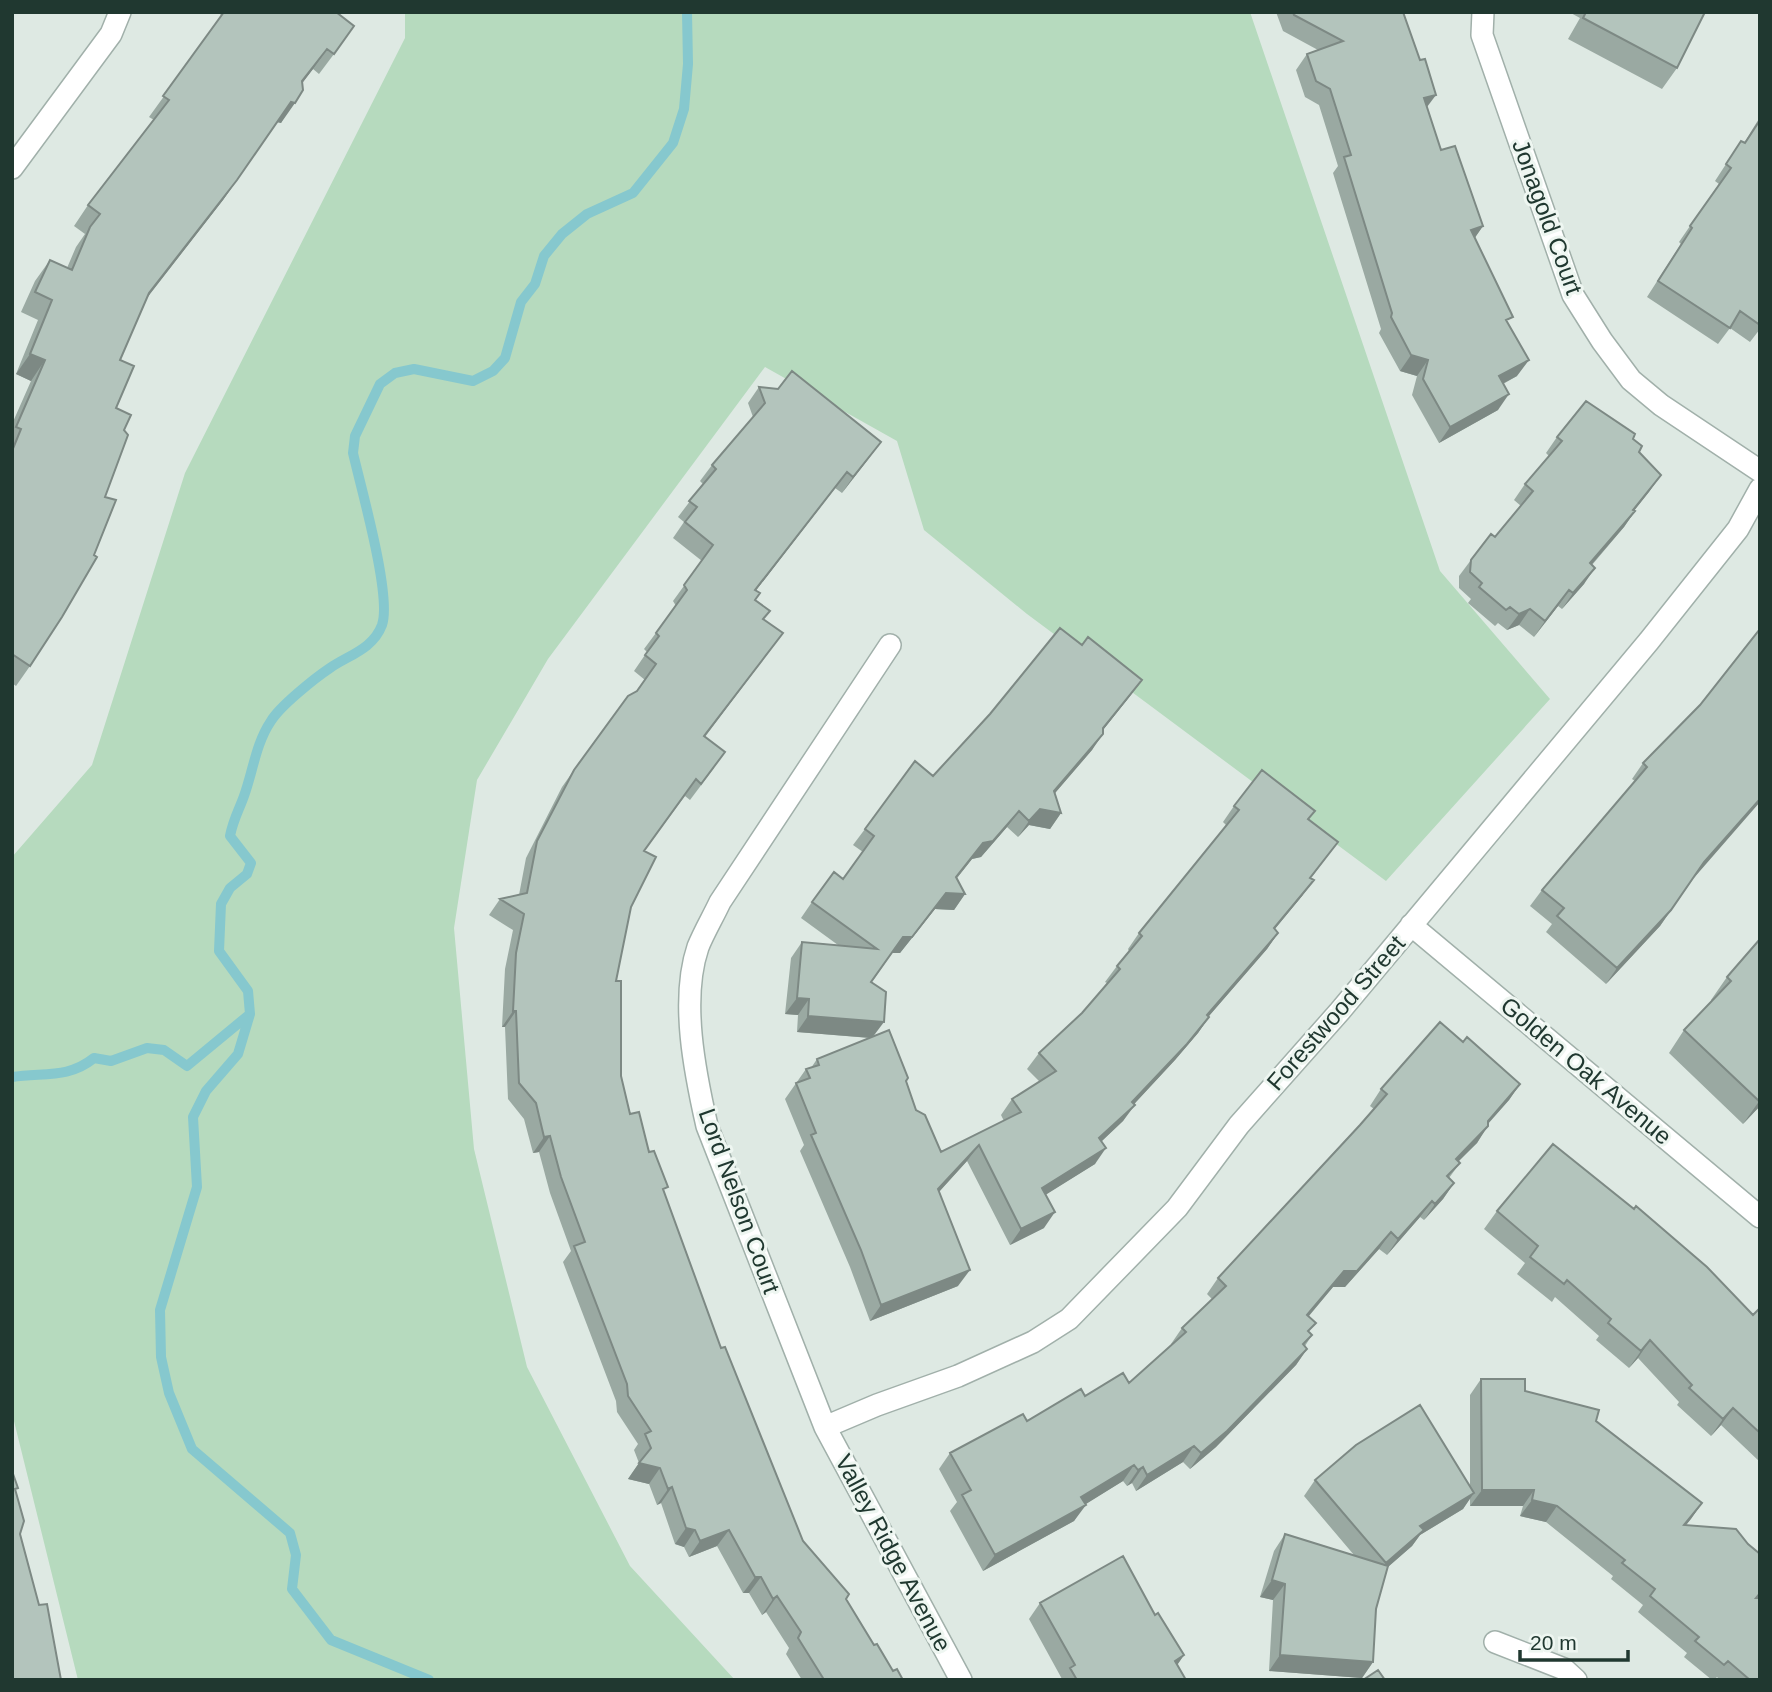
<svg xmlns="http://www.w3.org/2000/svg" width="1772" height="1692" viewBox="0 0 1772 1692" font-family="Arial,sans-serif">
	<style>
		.green { fill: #b6dabe }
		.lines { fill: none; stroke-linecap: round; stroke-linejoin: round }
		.stream { stroke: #86c8ce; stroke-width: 10 }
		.minor-casing { stroke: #a1b0aa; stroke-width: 24 }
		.minor { stroke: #fff; stroke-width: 21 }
		.wall { fill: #9aa9a2 }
		.shaded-wall { fill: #7d8984 }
		.building { fill: #b3c4bc; stroke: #7d8984; stroke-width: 2 }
		.labels { text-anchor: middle; stroke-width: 6; stroke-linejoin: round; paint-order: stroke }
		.street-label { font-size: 24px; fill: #203830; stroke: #eef6f1 }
	</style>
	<rect width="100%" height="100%" fill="#dee9e3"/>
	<path class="green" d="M405,12H1250L1440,571L1550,699L1386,881L1027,614L924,530L897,441L765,367L548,659L477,780L454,928L474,1149L527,1367L630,1566L735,1680H78L12,1413V857L92,765L185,473L405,38Z"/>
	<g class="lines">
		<path class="stream" d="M12,1077C43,1072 68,1079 94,1058L111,1061L147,1048L164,1050L187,1066L250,1014
			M429,1680L331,1640L292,1589L296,1555L290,1533L192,1449L169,1393L161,1357L160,1310L197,1187L193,1117L206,1091L238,1054L250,1014L248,991L219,951L221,904L230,888L247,874L251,863L230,836C233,820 239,810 244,796C253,771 256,743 271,721C280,706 315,678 330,668C349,655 373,649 382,625C392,596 361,488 353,453L355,436L380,384L395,373L414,369L473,381L493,371L505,358L521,302L535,284L544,256L562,234L587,214L633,193L673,143L684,109L688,64L687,12"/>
		<defs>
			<path id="minor" d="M1483,12L1482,35L1573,295L1602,341L1631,380L1661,405L1760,471
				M12,168L111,34L120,12
				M890,645L720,902C713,917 704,932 698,947C680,1000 695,1073 707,1126L825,1427L961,1680
				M1411,925L1760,1217
				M825,1427L877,1405L958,1376L1033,1342L1069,1319L1177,1208L1239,1125L1340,1011L1649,641L1738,529L1760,489
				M1495,1642L1564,1669L1576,1680"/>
		</defs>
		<use href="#minor" class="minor-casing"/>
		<use href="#minor" class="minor"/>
	</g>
	<path class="wall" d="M221,12H336L340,46L319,74L313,69L302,83L281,123L277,122L223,200L147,298L120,360L116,408L30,666L16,686L12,683V424L31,381L16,374L38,320L21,312L35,281L50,260L67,268L76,247L85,234L74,226L88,205L154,120L149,117L222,16L220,14Z
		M1276,12H1403L1427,107L1441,150L1483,226L1475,237L1508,324L1517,376L1503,384L1498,410L1439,443L1412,395L1417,376L1400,371L1379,333L1381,329L1333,173L1338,166L1319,105L1305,97L1296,70L1307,54L1318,50L1283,31Z
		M1569,12H1705L1677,68L1662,89L1568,39L1580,18Z
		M1760,117V329L1750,342L1730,328L1718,344L1647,297L1681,244L1679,242L1719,184L1715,181L1741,141L1744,143Z
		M759,387L869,458L842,493L835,488L756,590L755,600L764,619L771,649L705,737L714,768L690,800L685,796L644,851L631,907L616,981L621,1076L630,1114L649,1152L721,1348L803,1541L846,1599L874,1645L893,1671L903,1680H802L786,1654L789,1648L766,1612L762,1615L749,1593H743L717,1546L689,1557L684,1547L675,1544L661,1503L657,1505L649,1484L628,1479L639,1463L634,1450L638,1444L617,1412L616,1401L563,1262L571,1251L550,1193L539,1152L533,1153L524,1119L508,1099L505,1027H502L505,969L513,930L489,915L500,899L519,895L526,858L562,787L574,770L645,680L634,671L647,652L644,649L676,606L673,601L702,561L673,538L684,522L678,517L703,484L700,481L712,465L753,417L748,403Z
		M1557,437L1633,439L1639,452L1661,475L1634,510L1635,511L1624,527L1592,565L1584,584L1562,609L1558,606L1534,637L1519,625L1507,630L1498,623L1495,626L1468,603L1471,599L1459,588V576L1471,560L1495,537L1521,506L1514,500L1525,484L1549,456L1546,453Z
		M1130,696L1103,730L1092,750L1055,793L1061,813L1050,829L1029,825L1018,837L1007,827L981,857L972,859L957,878L965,894L954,910L935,909L900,953H892L872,982L873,1037L906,1081L916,1110L941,1152L1004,1121L1001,1115L1012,1099L1040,1082L1027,1069L1039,1053L1082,1013L1107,983L1105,982L1117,966L1129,951L1128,949L1139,933L1227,826L1223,822L1234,806L1309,820L1338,842L1311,878L1302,896L1275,929L1278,933L1267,949L1208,1017H1209L1198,1033L1175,1060L1134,1104L1123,1121L1102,1141L1095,1164L1046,1194L1044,1228L1010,1245L967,1161L939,1192L958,1286L870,1321L850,1267L800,1151L804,1145L785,1099L806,1069L811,1068L817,1059L870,1038L797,1032L798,1015L785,1014L791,958L802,942L838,945L801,918L812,902L843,879L863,852L853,845L865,829L933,776Z
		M1700,705L1693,879L1660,926L1606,984L1546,932L1552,924L1530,906L1542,890L1635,781L1632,779L1643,763Z
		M1760,939V1106L1743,1124L1669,1053L1684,1030L1712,1001L1711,1000L1727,977Z
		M1463,1042L1520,1084L1509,1100L1488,1124L1477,1143L1458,1161L1460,1163L1449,1178L1454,1183L1443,1199L1424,1220L1420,1217L1387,1255L1379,1249L1345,1287H1333L1309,1316V1332L1312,1335L1305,1346L1307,1349L1296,1365L1216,1447L1190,1469L1183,1462L1136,1491L1132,1483L1127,1486L1123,1481L1085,1504L1074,1521L983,1571L950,1511L957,1502L939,1469L950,1453L1085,1396L1129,1383L1172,1345L1171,1344L1182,1328L1212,1299L1207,1294L1218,1278L1374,1109L1370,1106L1381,1089Z
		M1497,1211L1753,1315L1760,1308V1462L1721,1425L1711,1436L1677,1405L1679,1402L1638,1358L1629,1368L1596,1340L1599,1336L1555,1297L1552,1302L1517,1274L1525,1263L1484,1229Z
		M1481,1379L1525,1391L1596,1421L1702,1503L1686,1525L1760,1680H1720L1717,1677L1714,1680H1712L1684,1657L1687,1653L1638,1612L1643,1605L1611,1579L1613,1576L1546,1522L1520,1516L1523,1506H1470V1498L1463,1509L1420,1535L1412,1546L1388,1567L1376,1609L1373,1662L1362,1678L1269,1671L1273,1600L1260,1597L1274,1551L1285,1534L1354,1555L1304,1496L1315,1480L1470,1486V1395Z
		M1040,1603L1155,1615L1184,1655L1177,1665L1186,1680H1061L1062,1679L1029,1619Z"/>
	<path class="shaded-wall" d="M327,49L313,69L288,102L302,81Z
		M1436,95L1424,111V98Z
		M291,102L295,103L281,123L277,122Z
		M237,180L223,200L135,313L149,293Z
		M1483,226L1472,242L1471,230Z
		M30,354L45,360L31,381L16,374Z
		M1411,355L1428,360L1417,376L1400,371Z
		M1529,360L1517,376L1487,392L1499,376Z
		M1509,394L1498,410L1439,443L1450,427Z
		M881,442L869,458L842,493L853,477Z
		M847,472L835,488L744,606L755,590Z
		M1661,475L1649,492L1622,526L1633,510Z
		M1635,511L1624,527L1579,579L1590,563Z
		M1595,568L1584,584L1562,609L1573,593Z
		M1569,590L1558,606L1534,637L1545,621Z
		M1530,609L1519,625L1507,630L1519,614Z
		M783,633L771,649L693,752L704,736Z
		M1142,680L1130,696L1091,745L1103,728Z
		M1103,734L1092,750L1043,807L1054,791Z
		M1760,799V802L1693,879L1704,862Z
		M1040,809L1061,813L1050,829L1029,825L1018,837L1029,821Z
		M1019,811L1007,827L981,857L972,859L945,893L983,843Z
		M1314,880L1302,896L1262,944L1274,928Z
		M946,893L965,894L954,910L935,909L900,953H892L903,937Z
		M1671,910L1660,926L1606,984L1617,968Z
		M1278,933L1267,949L1196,1031L1207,1015Z
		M797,998L809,999L798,1015L785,1014Z
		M513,1011H516L505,1027H502Z
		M808,1016L884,1022L872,1038L797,1032Z
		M1209,1017L1198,1033L1175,1060L1124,1115L1135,1105L1123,1121L1088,1154L1099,1138Z
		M1520,1084L1509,1100L1476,1137L1488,1121Z
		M1760,1100V1106L1743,1124Z
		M1488,1126L1477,1143L1445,1175L1456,1159Z
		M550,1136L539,1152L533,1153L544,1137Z
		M979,1145L967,1161L927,1205L938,1189Z
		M1106,1148L1095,1164L1031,1204L1042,1188Z
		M1454,1183L1443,1199L1424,1220L1435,1204Z
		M1432,1201L1420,1217L1387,1255L1398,1239Z
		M1055,1212L1044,1228L1010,1245L1021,1229Z
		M1391,1232L1379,1249L1345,1287H1333L1296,1331L1307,1315L1344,1271Z
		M970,1270L958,1286L870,1321L881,1305Z
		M1650,1340L1638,1358L1629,1368L1641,1351Z
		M1307,1349L1296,1365L1216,1447L1190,1469L1201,1453Z
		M1733,1408L1721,1425L1711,1436L1723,1419Z
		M1194,1446L1183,1462L1136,1491L1147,1475Z
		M639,1463L660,1468L649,1484L628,1479Z
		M1134,1465L1123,1481L1070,1514L1081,1497Z
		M1143,1467L1132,1483L1127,1486L1138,1470Z
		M672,1487L661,1503L657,1505L668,1489Z
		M1482,1490H1534L1523,1506H1470Z
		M1474,1493L1463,1509L1420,1535L1412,1546L1374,1579L1386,1563L1420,1526Z
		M1532,1500L1557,1506L1546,1522L1520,1516Z
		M1702,1503L1691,1519L1673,1541L1684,1525Z
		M1086,1505L1074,1521L983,1571L995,1555Z
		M686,1528L695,1530L684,1547L675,1544Z
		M729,1530L717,1546L689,1557L700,1541Z
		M755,1577H761L749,1593H743Z
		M1272,1580L1285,1584L1273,1600L1260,1597Z
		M777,1596L766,1612L762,1615L773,1599Z
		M1184,1655L1173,1671L1175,1661Z
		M1280,1655L1373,1662L1362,1678L1269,1671Z"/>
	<path class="building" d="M224,12H336L354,26L334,54L327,49L302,81L303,90L295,103L291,102L237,180L149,293L120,360L134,366L116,408L131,415L124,430L128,435L105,497L116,500L94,555L97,557L62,617L30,666L12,654V451L21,429L16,427L45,360L30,354L52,300L35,292L50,260L72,270L90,227L100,214L88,205L169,100L163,96Z
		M1293,12H1403L1420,60L1425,59L1436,95L1424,98L1441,150L1455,146L1483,226L1471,230L1513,317L1506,320L1529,360L1499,376L1509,394L1450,427L1423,379L1428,360L1411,355L1391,317L1392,313L1344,157L1351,155L1330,89L1316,81L1307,54L1343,41L1294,15Z
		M1586,12H1705L1677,68L1583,18Z
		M1760,120V325L1740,311L1730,328L1658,281L1692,228L1690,226L1731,168L1726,164L1741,141L1745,143Z
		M792,371L881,442L853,477L847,472L755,590L760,593L755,600L770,611L763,619L783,633L704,736L725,752L701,784L696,779L644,851L656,857L631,907L616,981H621V1076L630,1114L639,1112L649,1152L654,1151L668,1187L663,1189L721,1348L725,1347L803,1541L849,1594L846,1599L874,1645L877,1644L893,1671L897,1669L903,1680H822L823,1678L798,1638L801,1632L777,1596L773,1599L761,1577H755L729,1530L700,1541L695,1530L686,1528L672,1487L668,1489L660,1468L639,1463L651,1448L645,1434L651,1431L628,1396L627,1384L574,1246L585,1242L561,1177L550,1136L544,1137L536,1103L519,1083L516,1011H513L516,953L524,914L500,899L527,893L537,841L574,770L628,696L637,691L656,664L645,655L659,636L656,633L687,590L684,585L713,545L685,522L697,507L689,501L716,469L712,465L765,403L759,387L778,389Z
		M1586,401L1635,434L1633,439L1642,446L1639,452L1661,475L1633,510L1635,511L1590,563L1595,568L1573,593L1569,590L1545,621L1530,609L1519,614L1510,607L1506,610L1479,587L1482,583L1470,572L1471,560L1491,534L1495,537L1533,491L1525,484L1562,441L1557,437Z
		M1060,628L1082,645L1088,637L1142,680L1103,728V734L1054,791L1061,813L1040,809L1029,821L1019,811L993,841L983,843L956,877L965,894L946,893L912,937H903L871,982L886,992L884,1022L808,1016L809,999L797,998L802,942L877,949L812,902L834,872L843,879L874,836L865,829L915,761L933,776L990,714Z
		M1760,629V799L1704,862L1671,910L1617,968L1557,916L1564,908L1542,890L1647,767L1643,763L1700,705Z
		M1262,770L1315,811L1308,819L1338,842L1310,878L1314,880L1274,928L1278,933L1207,1015L1209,1017L1187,1044L1132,1102L1135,1105L1099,1138L1106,1148L1042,1188L1055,1212L1021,1229L979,1145L938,1189L970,1270L881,1305L861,1250L811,1135L816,1133L796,1083L810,1078L806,1069L819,1065L817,1059L889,1030L908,1078L906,1081L916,1110L925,1115L941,1152L1021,1112L1012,1099L1056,1071L1039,1053L1082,1013L1120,969L1117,966L1142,936L1139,933L1239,810L1234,806Z
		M1760,939V1100L1759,1101L1684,1030L1731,981L1727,977Z
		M1440,1022L1463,1042L1467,1037L1520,1084L1488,1121V1126L1456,1159L1460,1163L1447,1176L1454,1183L1435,1204L1432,1201L1398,1239L1391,1232L1357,1271H1344L1307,1315L1316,1323L1308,1331L1312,1335L1303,1344L1307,1349L1227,1431L1201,1453L1194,1446L1147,1475L1143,1467L1138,1470L1134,1465L1081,1497L1086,1505L995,1555L962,1495L971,1490L950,1453L1023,1414L1027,1421L1081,1389L1085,1396L1123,1373L1129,1383L1186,1332L1182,1328L1226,1286L1218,1278L1360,1125L1387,1094L1381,1089Z
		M1553,1144L1634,1209L1636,1206L1707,1267L1753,1315L1760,1308V1433L1733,1408L1723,1419L1689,1388L1692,1385L1650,1340L1641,1351L1608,1323L1611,1319L1567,1280L1564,1284L1530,1257L1538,1246L1497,1211Z
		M1481,1379H1525V1391L1599,1410L1596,1421L1702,1503L1684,1525L1736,1529L1748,1544L1760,1554V1593L1756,1598H1760V1680H1750L1728,1661L1724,1665L1695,1641L1699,1637L1650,1596L1655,1589L1622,1563L1625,1560L1557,1506L1532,1500L1534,1490H1482Z
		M1420,1405L1474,1493L1420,1526L1424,1530L1386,1563L1315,1480L1356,1445Z
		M12,1471L18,1488L15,1489L24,1521L20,1534L39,1605L47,1604L61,1680H12Z
		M1285,1534L1388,1566L1376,1609L1373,1662L1280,1655L1285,1584L1272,1580Z
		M1123,1556L1155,1615L1158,1613L1184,1655L1175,1661L1186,1680H1077L1070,1668L1075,1665L1040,1603Z
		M1378,1670L1385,1680H1363Z"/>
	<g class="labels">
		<g class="street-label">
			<text transform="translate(1547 217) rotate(70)" y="8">Jonagold Court</text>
			<text transform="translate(1336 1013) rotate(-49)" y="8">Forestwood Street</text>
			<text transform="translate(1586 1071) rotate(40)" y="8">Golden Oak Avenue</text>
			<text transform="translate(739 1201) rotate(70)" y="8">Lord Nelson Court</text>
			<text transform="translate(893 1553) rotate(62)" y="8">Valley Ridge Avenue</text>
		</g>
	</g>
	<rect width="1772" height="1692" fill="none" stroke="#203830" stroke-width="28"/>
	<path d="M1520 1650v10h108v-10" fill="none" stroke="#203830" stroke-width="3.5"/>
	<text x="1530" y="1650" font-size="21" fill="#203830" stroke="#eef6f1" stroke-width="5" paint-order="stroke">20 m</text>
</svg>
